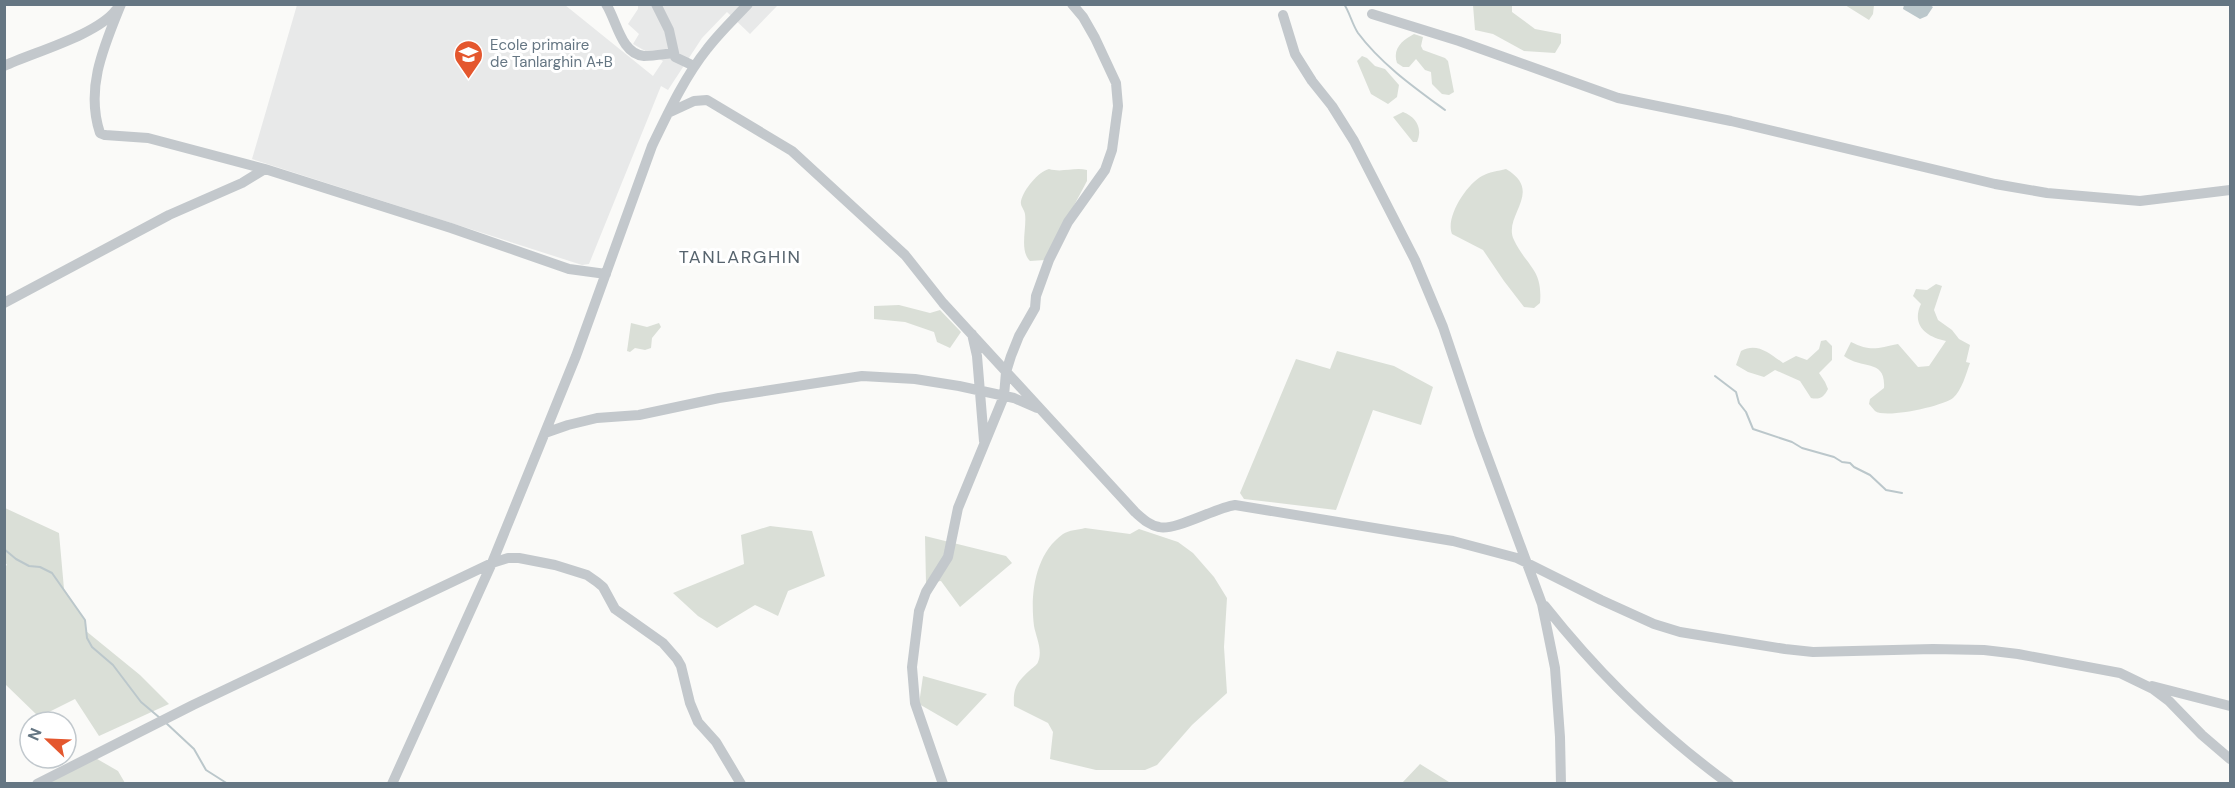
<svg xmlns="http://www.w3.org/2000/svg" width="2235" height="788" viewBox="0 0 2235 788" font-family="'DM Sans',sans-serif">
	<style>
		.built { fill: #e8e9e9 }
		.green { fill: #dadfd7 }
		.water { fill: #bbc7cb }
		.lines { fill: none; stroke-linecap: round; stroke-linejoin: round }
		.stream { stroke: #bbc7cb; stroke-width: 2 }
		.minor { stroke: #c3c8cc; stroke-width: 10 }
		.labels { text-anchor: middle; stroke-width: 6; stroke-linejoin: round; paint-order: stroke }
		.poi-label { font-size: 15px; fill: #657683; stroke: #fff; text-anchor: start }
		.quarter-label { font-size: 18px; letter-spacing: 1.5px; fill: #57646e; stroke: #fff }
	</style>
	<rect width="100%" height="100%" fill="#fafaf8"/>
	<path class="built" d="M297,5H565L653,76L663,61L633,44L639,34L628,24L638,9V5H778L750,34L727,12L702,38L668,90L661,86L589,264L582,265L252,159Z"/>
	<path class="green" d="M1473,5H1512V12L1535,29L1561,34V43L1555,53L1524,51L1493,34L1475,30Z
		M1845,5H1874L1873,14L1869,20Z
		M1414,34L1423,37L1421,46L1423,50L1445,58L1448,61L1454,92L1449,95L1442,94L1432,84L1431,72L1425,70L1416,59L1409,67H1403L1397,63C1392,48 1403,40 1414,34Z
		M1362,56L1367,58L1375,66L1385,69L1399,85L1397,97L1388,104L1371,94L1357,61Z
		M1403,112C1416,117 1423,128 1417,142H1413L1393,117Z
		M1049,169C1062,173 1074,167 1087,170V181L1045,260L1030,261C1019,250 1027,228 1025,214C1024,209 1020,206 1021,201C1024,189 1038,172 1049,169Z
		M1506,169C1545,192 1502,216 1514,240C1527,267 1543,269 1540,303L1534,308L1524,307L1504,281L1483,250L1452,234C1445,217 1467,184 1482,176C1489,172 1498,171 1506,169Z
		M1936,284L1942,286L1934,310L1938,320L1952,330L1959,339L1970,345L1966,362L1970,363C1966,374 1962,390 1953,398C1943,406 1886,419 1875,411C1873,409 1871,406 1869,404L1870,399L1884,388C1886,358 1862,370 1844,356L1851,342C1871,352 1878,348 1898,344L1918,367L1929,366L1946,341C1926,337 1911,325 1921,304L1913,296L1916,289L1927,290Z
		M899,305L930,313L940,310L961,332L950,348L937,342L934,332L905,322L874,319V306Z
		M631,323L647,327L659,323L661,327L652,338L651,348L645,350L635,348L630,352L627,351Z
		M1826,340L1832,346V360L1819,373L1825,382L1828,389C1824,397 1820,400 1811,398L1800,381L1775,370L1764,377L1748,372L1736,365L1741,351C1757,342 1769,353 1783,363L1796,356L1807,360L1819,349L1821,341Z
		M1337,351L1394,366L1433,387L1421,425L1373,410L1336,510L1244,499L1240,493L1296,359L1330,369Z
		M5,508L59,533L64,589L85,620L86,631L140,675L169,704L99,736L75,699L39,717L5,684L4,567L7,565L5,562Z
		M770,526L812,531L825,576L788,591L778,616L755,605L717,628L698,616L673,593L744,564L741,535Z
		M1085,528L1130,534L1139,529L1178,542L1193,553L1214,577L1227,598L1224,647L1227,693L1192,725L1157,765L1145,770H1096L1050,759L1053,732L1048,723L1014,706C1013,689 1016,683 1029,671C1032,668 1037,665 1038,662C1043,650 1036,637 1034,626C1030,594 1035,554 1063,534C1069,530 1078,530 1085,528Z
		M925,536L1006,556L1012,563L960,607L941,581L926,583Z
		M923,676L987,694L957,726L919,704Z
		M92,756L118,771L125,783L39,784Z
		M1420,764L1449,782L1450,783H1402Z"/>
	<path class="water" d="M1904,5H1930L1933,7L1927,16L1920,19L1903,9Z"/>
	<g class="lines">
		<path class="stream" d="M1344,4C1350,13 1352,24 1358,33C1381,64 1415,88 1445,110
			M1715,376L1736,392L1739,403L1746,412L1753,429L1792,442L1802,448L1834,457L1842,462L1850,463L1854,467L1870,475L1886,490L1902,493
			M4,549L16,559L29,566L40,567L52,573L85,620L87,638L92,647L113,665L141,702L160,718
			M165,722L194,749L206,770L228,784"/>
		<path class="minor" d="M121,4C104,46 85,88 100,133L105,135L148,138L265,169
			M606,4C617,21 621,54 644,56C654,56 664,54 673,53
			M656,4L669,30L675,57L694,66
			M1372,14L1459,41L1618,98L1731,121L1995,184L2047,193L2140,201L2230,190
			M1283,15L1295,54L1312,81L1332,106L1354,141L1415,260L1443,327L1479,434L1542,604L1555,668L1560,737L1561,784
			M4,66C34,52 97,35 116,10
			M668,113L694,101L707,100L792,151L905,255L943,303L1135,512C1143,519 1149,525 1159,527C1175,531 1215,508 1235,505L1453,541L1517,558L1601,600L1654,624L1680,632L1785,649L1813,652L1933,649L1984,650L2018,654L2120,673L2153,689L2169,701L2202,735L2230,759
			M4,303L169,215L242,183L265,169L451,228L569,269L606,274
			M972,334L977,356L984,441
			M545,433L568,425L597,418L639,415L719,398L862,376L915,379L959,386L1014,398L1037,408
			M1545,606C1598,673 1659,733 1729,784
			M2152,686L2230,706
			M37,784L193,705L492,563L508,558H519L555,565L587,575L597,582L603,587L615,609L663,643L677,659L681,666L690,703L698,722L716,742L741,784
			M392,784L492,563L576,356L652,146C668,113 684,78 707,49C719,33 734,19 748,4
			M943,784L915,703L912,667L919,611L926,592L948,557L958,508L1004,396L1006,372L1011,356L1019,336L1035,308L1036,296L1049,260L1068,222L1105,170L1112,150L1118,106L1116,83L1095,38L1083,17L1072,4"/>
	</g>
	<defs>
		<symbol id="school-pin" viewBox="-11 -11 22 30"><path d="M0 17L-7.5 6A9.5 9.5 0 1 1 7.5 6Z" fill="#e4572e" stroke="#fff"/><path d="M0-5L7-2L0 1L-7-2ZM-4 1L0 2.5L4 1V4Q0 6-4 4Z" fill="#fff"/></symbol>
	</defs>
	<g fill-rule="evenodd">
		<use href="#school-pin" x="452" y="38" width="33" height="45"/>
	</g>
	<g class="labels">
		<g class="poi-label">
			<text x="490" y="50">Ecole primaire<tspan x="490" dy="17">de Tanlarghin A+B</tspan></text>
		</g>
		<g class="quarter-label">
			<text x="740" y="263">TANLARGHIN</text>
		</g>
	</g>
	<rect width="2235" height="788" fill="none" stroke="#657683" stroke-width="12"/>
	<g transform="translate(48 740) rotate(293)"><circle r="28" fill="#ffffff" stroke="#c1c8cd" stroke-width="1.5"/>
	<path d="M0-4.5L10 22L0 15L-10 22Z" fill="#e4572e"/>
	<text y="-9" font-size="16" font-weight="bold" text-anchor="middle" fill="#657683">N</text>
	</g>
</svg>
